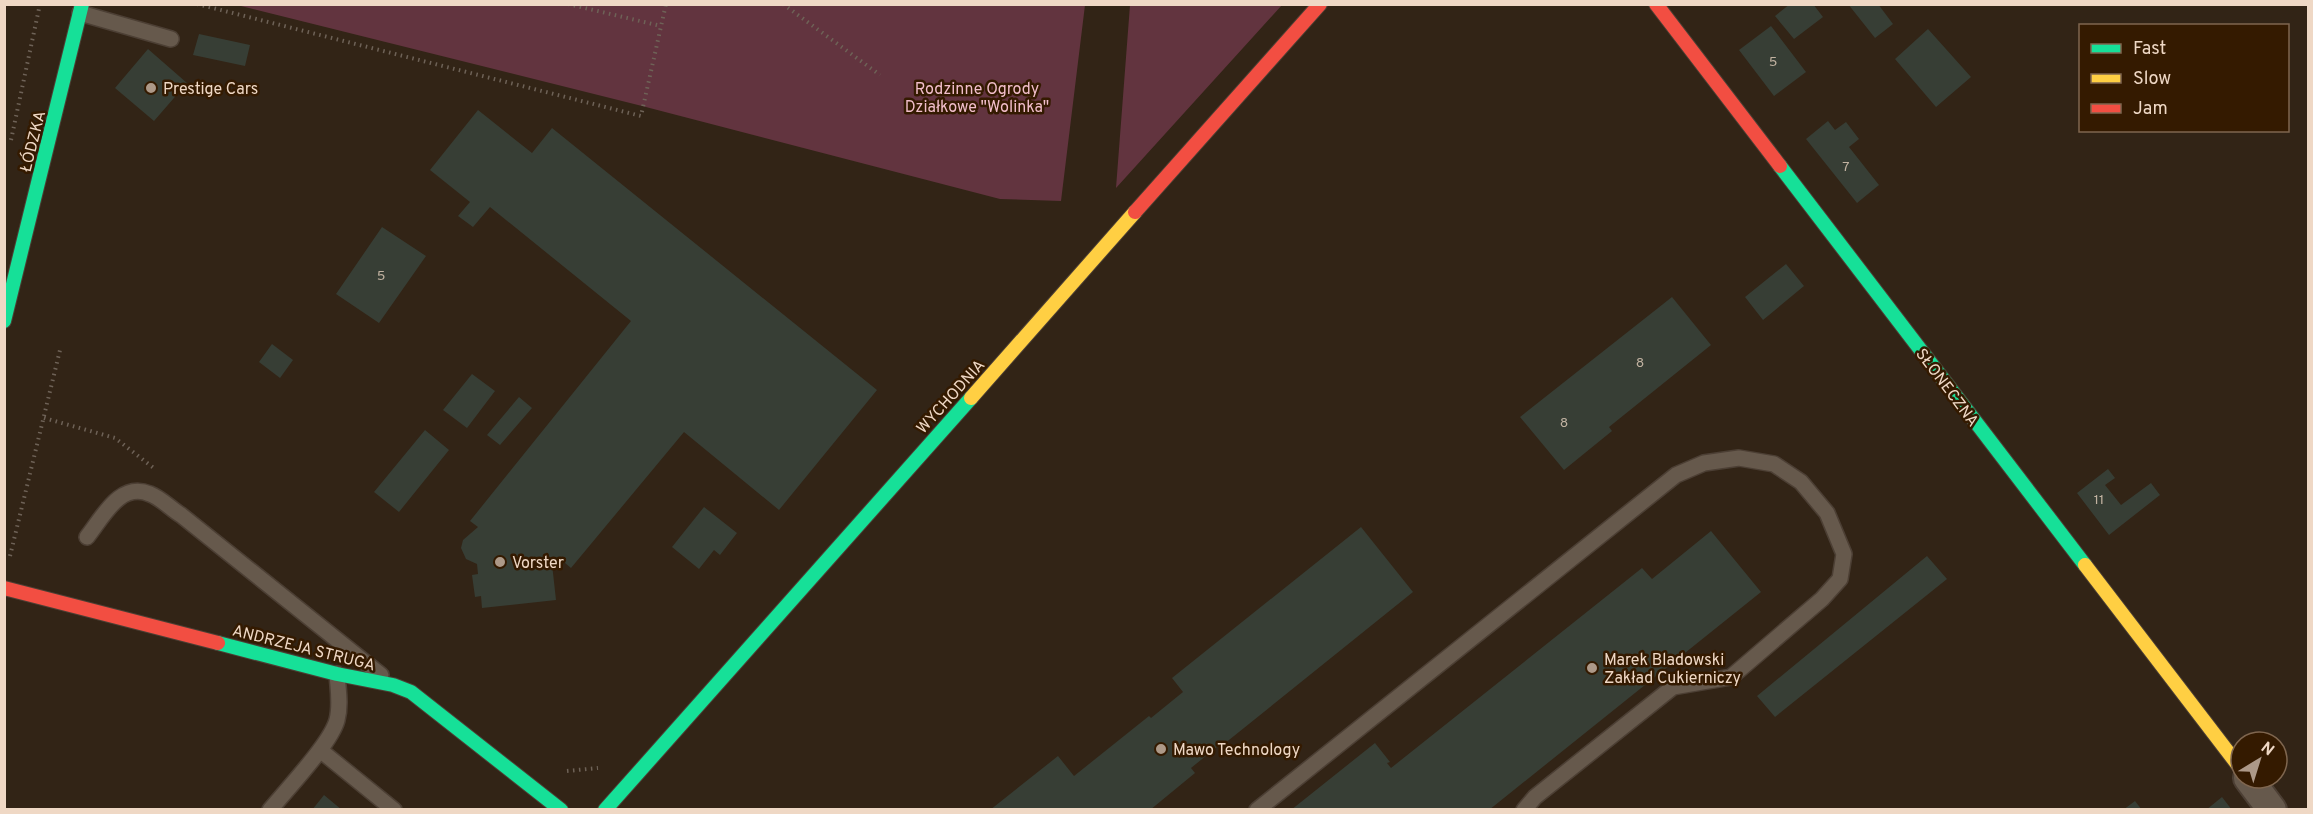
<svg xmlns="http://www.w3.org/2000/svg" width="2313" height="814" viewBox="0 0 2313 814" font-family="Overpass,sans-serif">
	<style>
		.green { fill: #62343f }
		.building { fill: #373e35 }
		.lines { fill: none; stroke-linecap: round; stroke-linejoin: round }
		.lane-casing { stroke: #4c3f34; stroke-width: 18 }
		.street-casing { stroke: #4c3f34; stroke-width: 32 }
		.fast-casing { stroke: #4c3f34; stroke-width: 16 }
		.slow-casing { stroke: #4c3f34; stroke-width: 16 }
		.jam-casing { stroke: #4c3f34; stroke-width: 16 }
		.path { stroke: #6e6257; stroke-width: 4; stroke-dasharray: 1.5 4.5; stroke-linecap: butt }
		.lane { stroke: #66594c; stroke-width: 15 }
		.street { stroke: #66594c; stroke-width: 28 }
		.fast { stroke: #16e098; stroke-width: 14 }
		.slow { stroke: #ffcf43; stroke-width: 14 }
		.jam { stroke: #f24e42; stroke-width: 14 }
		.poi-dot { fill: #ad9988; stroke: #341a00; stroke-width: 2 }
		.labels { text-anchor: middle; stroke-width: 5; stroke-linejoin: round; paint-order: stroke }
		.number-label { font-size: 14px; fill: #c1b2a1 }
		.poi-label { font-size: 16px; fill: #efd8c5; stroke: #341a00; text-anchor: start }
		.park-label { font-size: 16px; fill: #f2becb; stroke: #341a00 }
		.street-label { font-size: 16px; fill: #efd8c5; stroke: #341a00 }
	</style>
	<rect width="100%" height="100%" fill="#322416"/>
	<path class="green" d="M237,5H1085L1061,201L1000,199L642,106Z
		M1130,5H1282L1116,188Z"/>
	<path class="building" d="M1790,4H1813L1823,17L1794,39L1775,16Z
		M1848,4H1878L1893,24L1875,38Z
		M1771,26L1806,72L1774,96L1739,50Z
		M1928,29L1971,77L1936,107L1895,59Z
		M199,34L250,45L245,66L193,55Z
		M148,49L187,83L154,121L115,88Z
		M478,110L532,153L552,128L877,390L779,510L684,432L571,568L558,557L552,564L556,600L482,608L481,596L475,597L472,575L478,574L477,564L466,559L461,548L463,540L478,527L470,521L631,321L490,207L473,227L458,216L470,202L430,170Z
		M1828,121L1835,130L1846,122L1859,139L1849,147L1879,185L1857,203L1806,139Z
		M382,227L426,256L379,323L336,294Z
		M1786,264L1804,286L1763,320L1745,297Z
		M1672,297L1711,345L1609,427L1612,431L1564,470L1520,417Z
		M272,344L293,360L280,378L259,362Z
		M472,374L495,391L467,428L443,410Z
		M519,397L532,408L500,445L487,435Z
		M425,430L449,450L399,512L374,492Z
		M2108,469L2115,478L2105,485L2121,505L2151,483L2160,495L2109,535L2077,493Z
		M704,507L737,533L720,555L714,550L699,569L672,547Z
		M1361,527L1413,592L1224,744L1223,742L1191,768L1195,773L1150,810H990L1058,756L1074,776L1149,716L1151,718L1183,692L1172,678Z
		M1711,531L1761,592L1489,810H1291L1375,743L1390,762L1387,763L1391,768L1642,568L1652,579Z
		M1927,556L1947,579L1775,717L1757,696Z
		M324,795L342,810H312Z
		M2222,797L2232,810H2206Z
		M2135,801L2142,810H2123Z"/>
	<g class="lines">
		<defs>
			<path id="lane" d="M80,13L171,39
				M87,537C103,517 120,481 150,494C161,498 171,509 181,515L381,675
				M320,750L394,810
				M270,810C287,789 331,743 337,720C341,705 338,689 337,674
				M1257,810L1676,475L1704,463L1739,458L1774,464L1801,482L1827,513L1844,554L1840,579L1822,599L1731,677L1673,687L1535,797L1524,810"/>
			<path id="street" d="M2248,778L2272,810"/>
			<path id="fast" d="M1780,166L2085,565
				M4,321L82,4
				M218,643L337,674L393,685L411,692L561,810
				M605,810L971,398"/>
			<path id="slow" d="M971,398L1135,212
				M2085,565L2241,769"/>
			<path id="jam" d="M1656,4L1780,166
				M1135,212L1320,4
				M4,588L218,643"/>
		</defs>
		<use href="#lane" class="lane-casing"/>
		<use href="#street" class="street-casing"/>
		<use href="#fast" class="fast-casing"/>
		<use href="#slow" class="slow-casing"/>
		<use href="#jam" class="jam-casing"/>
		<path class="path" d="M197,4L641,116L666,4
			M568,4L661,26
			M783,4L880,75
			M11,140L40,4
			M44,418L115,438L155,469
			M10,556L60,350
			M567,771L598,768"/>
		<use href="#lane" class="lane"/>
		<use href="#street" class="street"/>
		<use href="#fast" class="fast"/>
		<use href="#slow" class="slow"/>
		<use href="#jam" class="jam"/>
	</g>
	<g class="poi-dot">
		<circle cx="151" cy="88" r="6"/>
		<circle cx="500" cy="562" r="6"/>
		<circle cx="1592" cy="668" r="6"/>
		<circle cx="1161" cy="749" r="6"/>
	</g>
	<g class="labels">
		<g class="number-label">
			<text x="1773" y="66">5</text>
			<text x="1846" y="171">7</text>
			<text x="381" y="280">5</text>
			<text x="1640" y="367">8</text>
			<text x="1564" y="427">8</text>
			<text x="2099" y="504">11</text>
		</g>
		<g class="poi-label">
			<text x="163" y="94">Prestige Cars</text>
			<text x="512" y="568">Vorster</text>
			<text x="1604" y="665">Marek Bladowski<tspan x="1604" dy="18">Zakład Cukierniczy</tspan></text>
			<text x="1173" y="755">Mawo Technology</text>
		</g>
		<g class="park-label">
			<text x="977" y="94">Rodzinne Ogrody<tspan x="977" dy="18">Działkowe "Wolinka"</tspan></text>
		</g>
		<g class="street-label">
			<text transform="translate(32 141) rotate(-76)" y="6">ŁÓDZKA</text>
			<text transform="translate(1948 387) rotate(53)" y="6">SŁONECZNA</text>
			<text transform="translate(950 396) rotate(-48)" y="6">WYCHODNIA</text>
			<text transform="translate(304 647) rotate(14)" y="6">ANDRZEJA STRUGA</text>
		</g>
	</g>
	<rect width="2313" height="814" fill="none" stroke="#efd8c5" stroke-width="12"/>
	<rect x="2079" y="24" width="210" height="108" fill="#341a00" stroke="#7f664f" stroke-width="1.5"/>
	<rect x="2091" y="44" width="30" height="9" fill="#16e098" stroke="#7f664f" stroke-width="1.5"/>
	<text x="2133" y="54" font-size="18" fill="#efd8c5">Fast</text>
	<rect x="2091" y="74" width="30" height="9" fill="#ffcf43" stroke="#7f664f" stroke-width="1.5"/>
	<text x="2133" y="84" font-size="18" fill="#efd8c5">Slow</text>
	<rect x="2091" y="104" width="30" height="9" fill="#f24e42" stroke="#7f664f" stroke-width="1.5"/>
	<text x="2133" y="114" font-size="18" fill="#efd8c5">Jam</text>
	<g transform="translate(2259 760) rotate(38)"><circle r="28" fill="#341a00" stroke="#7f664f" stroke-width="1.5"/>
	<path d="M0-4.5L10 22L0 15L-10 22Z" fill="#ad9988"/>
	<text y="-9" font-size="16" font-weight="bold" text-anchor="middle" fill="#efd8c5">N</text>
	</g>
</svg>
